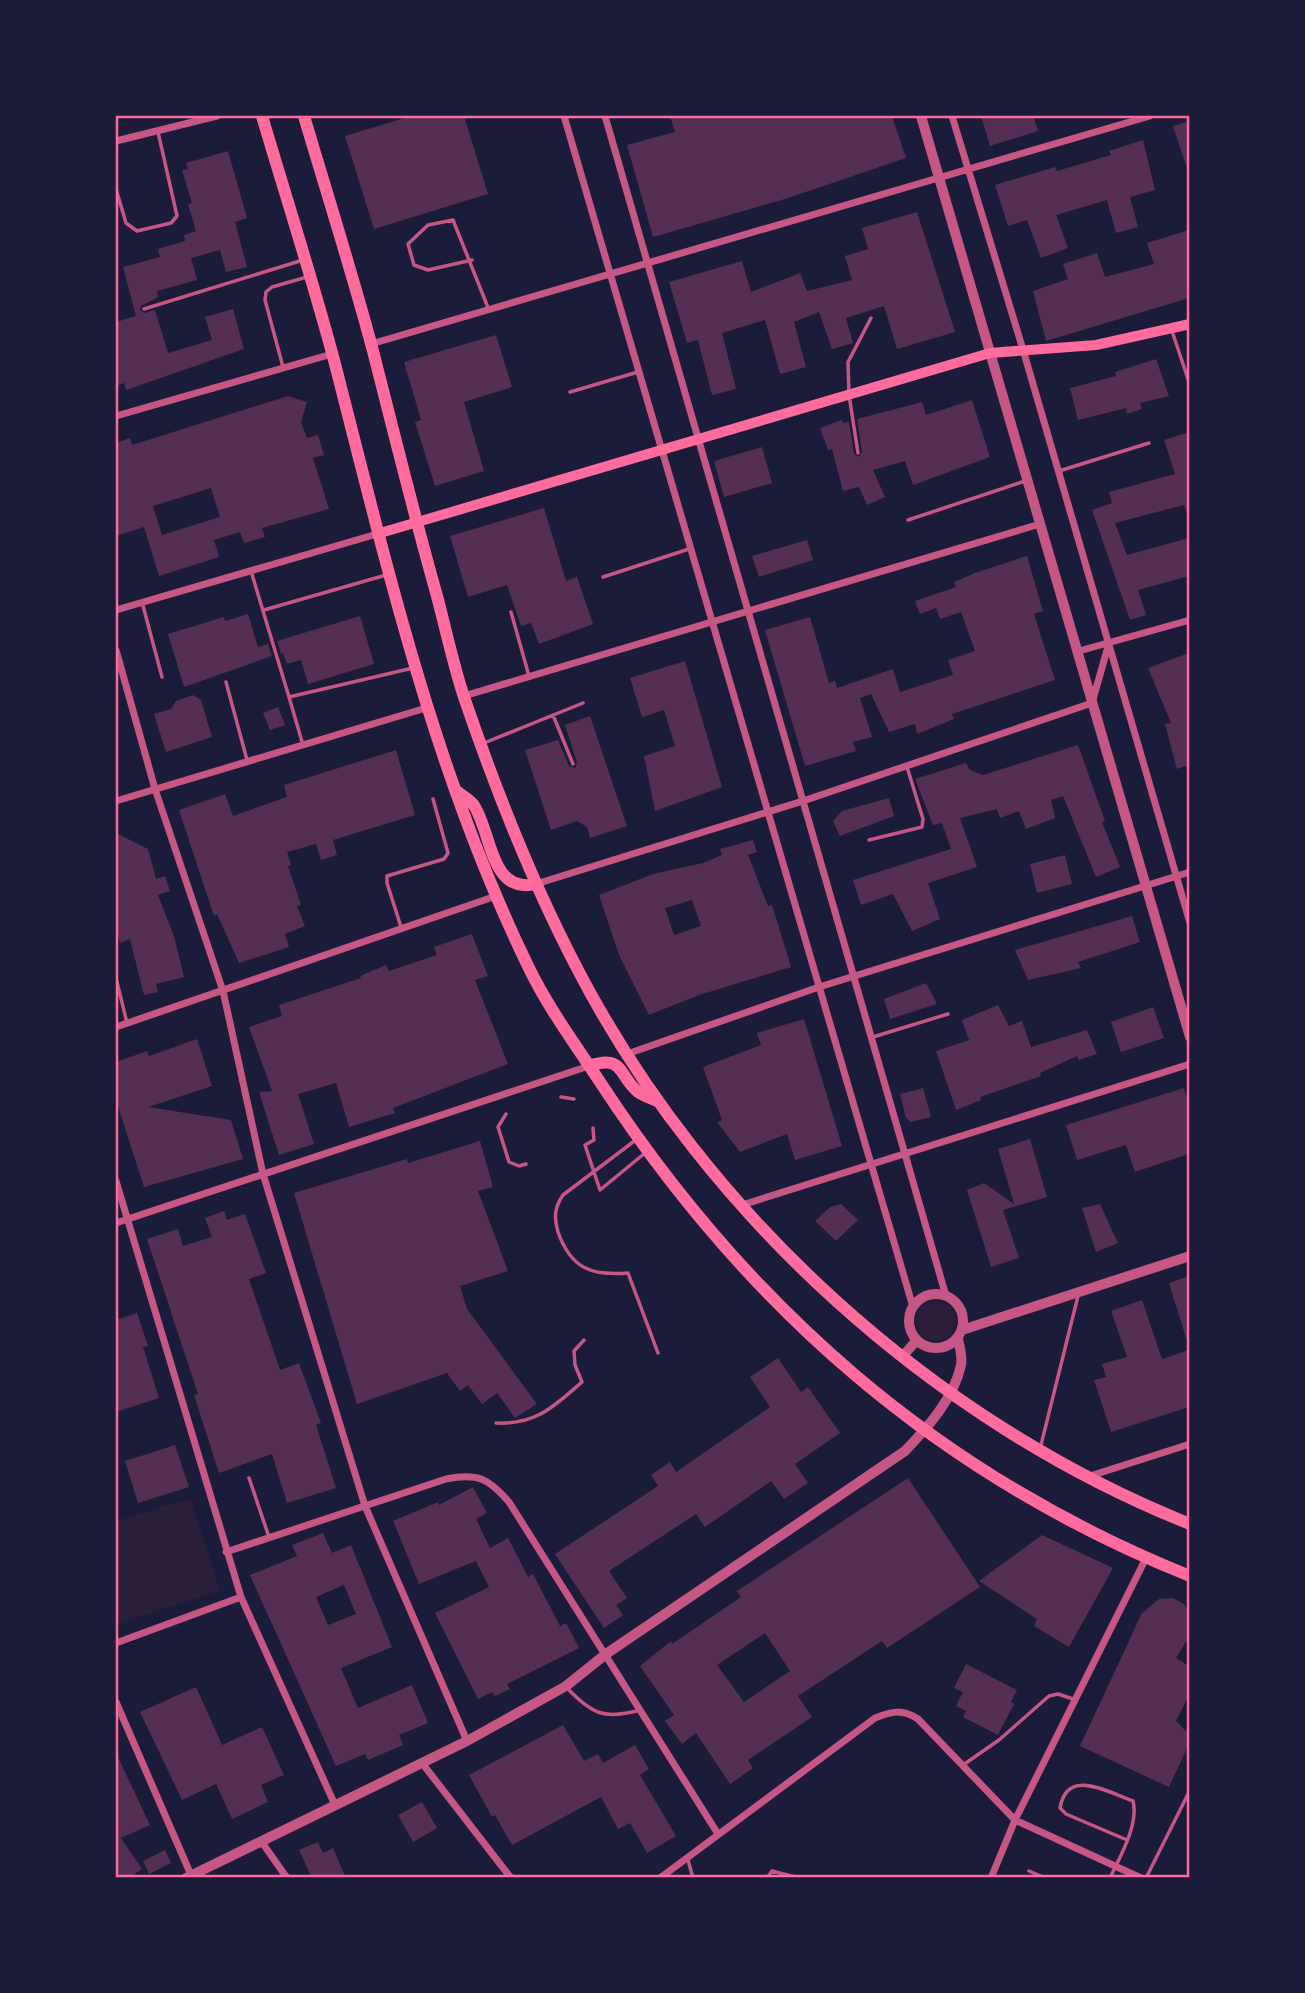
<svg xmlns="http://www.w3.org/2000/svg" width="1305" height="1993" viewBox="0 0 1305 1993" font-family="Mulish,sans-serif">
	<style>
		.green { fill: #2a1e3b }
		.building { fill: #542f53; fill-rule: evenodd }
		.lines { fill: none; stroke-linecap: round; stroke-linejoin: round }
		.service { stroke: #c65784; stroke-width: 3.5 }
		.minor { stroke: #c65784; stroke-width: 7 }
		.tertiary { stroke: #c65784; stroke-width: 10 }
		.secondary { stroke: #ff6b9d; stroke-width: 10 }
		.trunk { stroke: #ff6b9d; stroke-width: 12 }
		.neatline { fill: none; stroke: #ff6b9d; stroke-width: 2.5 }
	</style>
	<rect width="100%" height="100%" fill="#1b1b3a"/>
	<path class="green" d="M916 1321a20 20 0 1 1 40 0a20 20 0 1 1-40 0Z
		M191,1498L220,1591L116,1624V1521Z"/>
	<path class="building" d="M411,116H464L488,194L374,229L345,136Z
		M670,116H892L906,158L785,199L653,237L627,145L675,132Z
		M981,116H1033L1038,131L990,146Z
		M1189,121V167L1187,168L1173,126Z
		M1143,140L1155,190L1130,197L1138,227L1116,233L1107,200L1056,215L1068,248L1041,258L1027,220L1008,226L995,185L1055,167L1057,171L1111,155L1109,151Z
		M228,151L247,218L235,222L247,267L226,272L220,250L191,258L197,280L157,291L158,297L141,306L140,310L144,313L155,310L168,353L212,340L205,317L233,309L244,349L126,390L124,383L116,386V322L136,316L123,267L160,257L158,249L185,241L184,235L196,231L188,204L192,203L182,170L188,169L186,163Z
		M917,212L955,332L897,349L884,306L846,318L853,343L832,349L819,312L794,322L806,367L780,374L765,320L722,333L736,389L712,395L698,340L687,343L669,282L742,261L751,292L800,273L807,291L852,280L845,256L868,249L862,228Z
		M1189,230V298L1046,341L1033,291L1068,279L1063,264L1097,253L1105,277L1154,264L1147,243Z
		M496,335L512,387L464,402L484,471L435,486L415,422L421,420L404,362Z
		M1156,359L1169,396L1140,403L1142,409L1127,414L1126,408L1078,420L1070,388L1116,376L1115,372Z
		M288,396L307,402L301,422L307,438L318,435L324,455L313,458L329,509L262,528L265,537L244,543L240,532L214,540L219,557L159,576L144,527L116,536V443L130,438L132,445ZM211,488L220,517L162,535L153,506Z
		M972,400L990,457L913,485L905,461L873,470L885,497L867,505L859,487L843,491L832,449L828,450L820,428L842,420L843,423L849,422L854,454L859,457L862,452L857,419L922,402L926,415Z
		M1186,433L1189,443V510L1186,511L1184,505L1115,523L1127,555L1189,538V576L1138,590L1146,615L1130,620L1092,510L1112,503L1109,492L1175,474L1164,440Z
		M762,447L772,483L724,497L714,461Z
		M544,508L566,581L577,577L593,624L539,644L531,623L521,626L507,585L468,597L450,536Z
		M807,540L813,560L759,577L752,556Z
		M1027,556L1043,611L1034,614L1055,680L952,714L954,719L917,734L915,724L889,732L871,694L860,698L872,737L853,742L856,751L805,766L765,630L810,617L829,683L835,681L837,688L893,669L900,692L953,675L948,660L975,651L961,612L940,619L936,608L920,614L915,601L956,587L954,582L975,573Z
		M248,614L258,647L268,644L272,656L184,687L168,634L224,617L225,621Z
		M360,616L374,664L308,684L301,660L287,664L283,653L281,654L277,641Z
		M1189,653V765L1177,769L1165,724L1171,723L1148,668Z
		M685,661L722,787L655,811L644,756L675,746L664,710L642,717L630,678Z
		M193,695L201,700L212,737L166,752L154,714L171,709L176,701Z
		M278,707L285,725L270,730L263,713Z
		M590,716L627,826L590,838L587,827L577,821L551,830L525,750L558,740L569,766L575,768L577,763L565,725Z
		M1078,745L1105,821L1102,822L1120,867L1096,877L1063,796L1051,800L1055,818L1026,829L1019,811L1000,818L997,809L960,818L977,867L928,883L940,919L912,931L893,894L861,905L853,880L951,849L942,823L933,825L915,779L966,763L970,770L983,775Z
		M396,750L415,815L333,840L337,855L321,860L316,844L287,852L291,865L288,866L301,905L297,906L305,926L285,934L289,947L239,963L217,914L214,916L179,810L225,794L233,816L287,797L284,785Z
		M889,798L894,816L840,836L833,821L842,811Z
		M116,833L148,849L156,879L165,876L170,891L158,895L174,936L184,977L156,984L158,992L144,995L130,939L120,943L116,930Z
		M753,840L757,852L748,855L768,906L772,905L791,967L699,995L649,1015L619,955L599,895L653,874L703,863L722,855L720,849ZM692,900L701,926L674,935L665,908Z
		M1065,855L1072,884L1037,893L1030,864Z
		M1132,916L1140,942L1078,962L1081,968L1028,980L1015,950Z
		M472,934L488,976L475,980L508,1064L393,1108L395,1113L349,1127L336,1083L298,1094L314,1144L279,1155L259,1092L272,1091L249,1027L282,1016L279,1005L361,978L360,976L386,965L389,971L437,955L434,947Z
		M926,983L937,1004L890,1019L884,999Z
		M998,1005L1009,1026L1022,1021L1031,1047L1087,1030L1097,1054L1079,1060L1077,1056L1040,1073L1041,1076L980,1097L981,1100L956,1110L936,1051L969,1040L962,1020Z
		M1153,1007L1164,1038L1121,1052L1111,1022Z
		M804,1019L842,1146L795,1160L787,1134L740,1152L717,1122L722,1120L703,1067L761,1045L757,1033Z
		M197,1039L212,1086L148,1107L231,1120L243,1159L144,1187L116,1100V1062L147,1051L149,1056Z
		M923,1088L931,1117L911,1122L906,1118L900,1094Z
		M1184,1088L1189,1106V1154L1135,1172L1126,1145L1077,1160L1066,1125Z
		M1030,1139L1047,1197L1003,1210L1019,1258L991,1267L967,1190L984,1183L1014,1204L998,1149Z
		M480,1141L493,1187L478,1191L508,1271L460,1286L467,1309L537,1404L515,1418L497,1393L482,1404L468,1385L460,1391L447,1373L357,1404L294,1193L407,1159L408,1163Z
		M841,1204L858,1220L836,1241L815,1221L830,1207Z
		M1100,1204L1118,1243L1096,1252L1082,1208Z
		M224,1211L227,1220L245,1214L266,1273L249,1279L280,1370L299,1363L321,1423L316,1425L336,1488L287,1503L272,1454L219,1473L194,1395L198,1394L147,1239L178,1229L183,1246L212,1237L205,1218Z
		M1189,1276V1338H1186L1169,1283Z
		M1142,1300L1162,1359L1189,1350V1407L1111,1432L1094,1380L1106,1377L1102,1364L1127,1357L1111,1311Z
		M137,1313L148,1346L143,1347L159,1398L116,1412V1320Z
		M778,1358L801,1392L808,1387L840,1433L795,1464L808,1483L784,1499L771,1481L705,1527L696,1514L609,1571L627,1598L616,1605L623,1615L604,1628L555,1554L658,1486L651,1475L670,1462L676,1472L770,1407L750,1377Z
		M175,1445L189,1487L138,1503L125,1461Z
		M908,1478L980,1587L887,1648L882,1641L798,1696L812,1717L748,1760L753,1768L730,1784L696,1733L682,1744L665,1721L674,1715L640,1666L671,1641L672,1644L741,1597L737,1591ZM765,1633L790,1671L744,1702L717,1665Z
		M473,1487L487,1513L476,1519L490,1548L508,1538L528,1577L533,1574L560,1626L566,1623L579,1648L507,1684L510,1689L495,1696L492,1692L478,1699L435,1613L489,1587L476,1561L419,1584L393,1521L438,1502L439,1505Z
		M323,1533L332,1553L351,1545L392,1647L341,1668L358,1708L412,1685L428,1723L399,1735L403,1745L368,1760L365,1754L336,1766L250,1575L297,1556L292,1545ZM344,1585L356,1614L328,1625L316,1597Z
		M1042,1535L1113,1568L1069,1647L1034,1626L1037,1619L979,1581Z
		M1173,1598L1184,1604L1189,1613V1637L1176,1658L1187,1665L1189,1695L1176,1721L1189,1734V1744L1169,1787L1080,1746L1142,1613L1159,1599Z
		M966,1664L1017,1690L1011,1702L1014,1704L998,1735L963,1717L966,1711L956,1706L963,1692L954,1688Z
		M196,1687L222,1745L262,1727L284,1775L261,1785L268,1802L232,1819L216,1784L182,1800L140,1712Z
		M563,1725L584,1761L598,1754L603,1763L635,1745L649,1769L640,1775L676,1836L647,1853L630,1823L618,1829L601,1797L512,1845L495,1815L492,1817L469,1775Z
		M116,1753L150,1825L121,1838L142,1869L129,1878H116Z
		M422,1802L437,1828L413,1842L398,1815Z
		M318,1842L323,1853L333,1848L346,1878H312L299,1850Z
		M165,1850L171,1863L149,1874L143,1861Z"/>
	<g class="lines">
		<path class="service" d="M116,189L126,223L137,231L171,223L177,216L158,132
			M472,260L428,270L414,265L408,244L428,225L453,220L489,310
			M144,309L303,260
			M1172,331L1188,379
			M283,367L265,300L266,292L272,287L307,277
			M570,392L638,372
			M858,453L849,395L848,362L871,318
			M1059,471L1149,443
			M908,520L1025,481
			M251,571L289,697L413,668
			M603,577L689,549
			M142,602L162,677
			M264,610L386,575
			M511,612L529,676
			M226,682L247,760
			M289,697L303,745
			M553,715L573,764
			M484,743L583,703
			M869,840L922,827L923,819L907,767
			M401,927L387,883V876L444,859L448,853L433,799
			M116,978L127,1023
			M873,1037L948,1014
			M561,1097L574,1099
			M506,1114L498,1127L509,1162L519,1166L526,1164
			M593,1128L594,1140L585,1145L600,1190L645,1153
			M637,1139L563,1195C554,1208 554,1218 558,1232C571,1269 592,1276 628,1273L658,1353
			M496,1423C536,1425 553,1407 582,1382L575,1365L574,1351L584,1340
			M1041,1445L1078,1296
			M249,1478L269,1537
			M567,1688C592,1714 604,1720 640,1710
			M963,1765L999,1740L1049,1696L1058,1694L1073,1699
			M688,1860L693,1878
			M1029,1871L1045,1878
			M767,1878L772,1871L799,1878
			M1110,1878C1120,1857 1139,1824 1133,1801C1107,1792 1067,1767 1060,1808L1066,1814L1127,1840
			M1146,1878L1190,1790"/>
		<path class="minor" d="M564,116L913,1307
			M605,116L946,1296
			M952,116L1024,353L1190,923
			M116,141L217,116
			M371,344L1150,116
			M116,416L332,354
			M116,610L377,534
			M116,650L155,789L223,991L263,1174L365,1506L467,1741
			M1079,651L1190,620
			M464,696L1040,524
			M116,801L426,708
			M536,884L803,801L1092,703L1109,643
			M116,1027L496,896
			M627,1054L819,987L1190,872
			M116,1181L241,1597L335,1805
			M742,1205L1190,1064
			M116,1223L589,1066
			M1090,1476L1190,1444
			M226,1552L446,1479C478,1473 488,1478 509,1502L718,1834
			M116,1643L241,1597
			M116,1702L191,1875
			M422,1763L511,1878
			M261,1841L287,1878
			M660,1878L875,1718C892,1711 902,1709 918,1719L1015,1820L1141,1878
			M991,1878L1015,1820L1146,1558"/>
		<path class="tertiary" d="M921,116L1190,1037
			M909 1321a27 27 0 1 1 54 0a27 27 0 1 1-54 0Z
			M962,1330L1190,1256
			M902,1357L916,1341
			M186,1878L467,1741L566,1686L606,1654L905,1451C928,1427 954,1398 961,1365C963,1357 959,1346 958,1338"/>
		<path class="secondary" d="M377,534L990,353L1096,345L1190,324"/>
		<path class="trunk" d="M262,116C286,197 312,278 334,360C387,566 434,773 528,966C547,1006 575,1044 600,1082C747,1307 938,1475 1190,1576
			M304,116C327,194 352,272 373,351C394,433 414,515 437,596C446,630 453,664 464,697C496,791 533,885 579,972C706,1215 934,1422 1190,1524
			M455,790C460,794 469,799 473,804C492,830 489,895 536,884
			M589,1066C624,1054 618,1075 638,1092C644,1096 653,1099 659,1102"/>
	</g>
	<rect width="1305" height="1993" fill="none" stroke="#1b1b3a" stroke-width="234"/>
	<rect x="117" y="117" width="1071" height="1759" class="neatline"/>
</svg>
